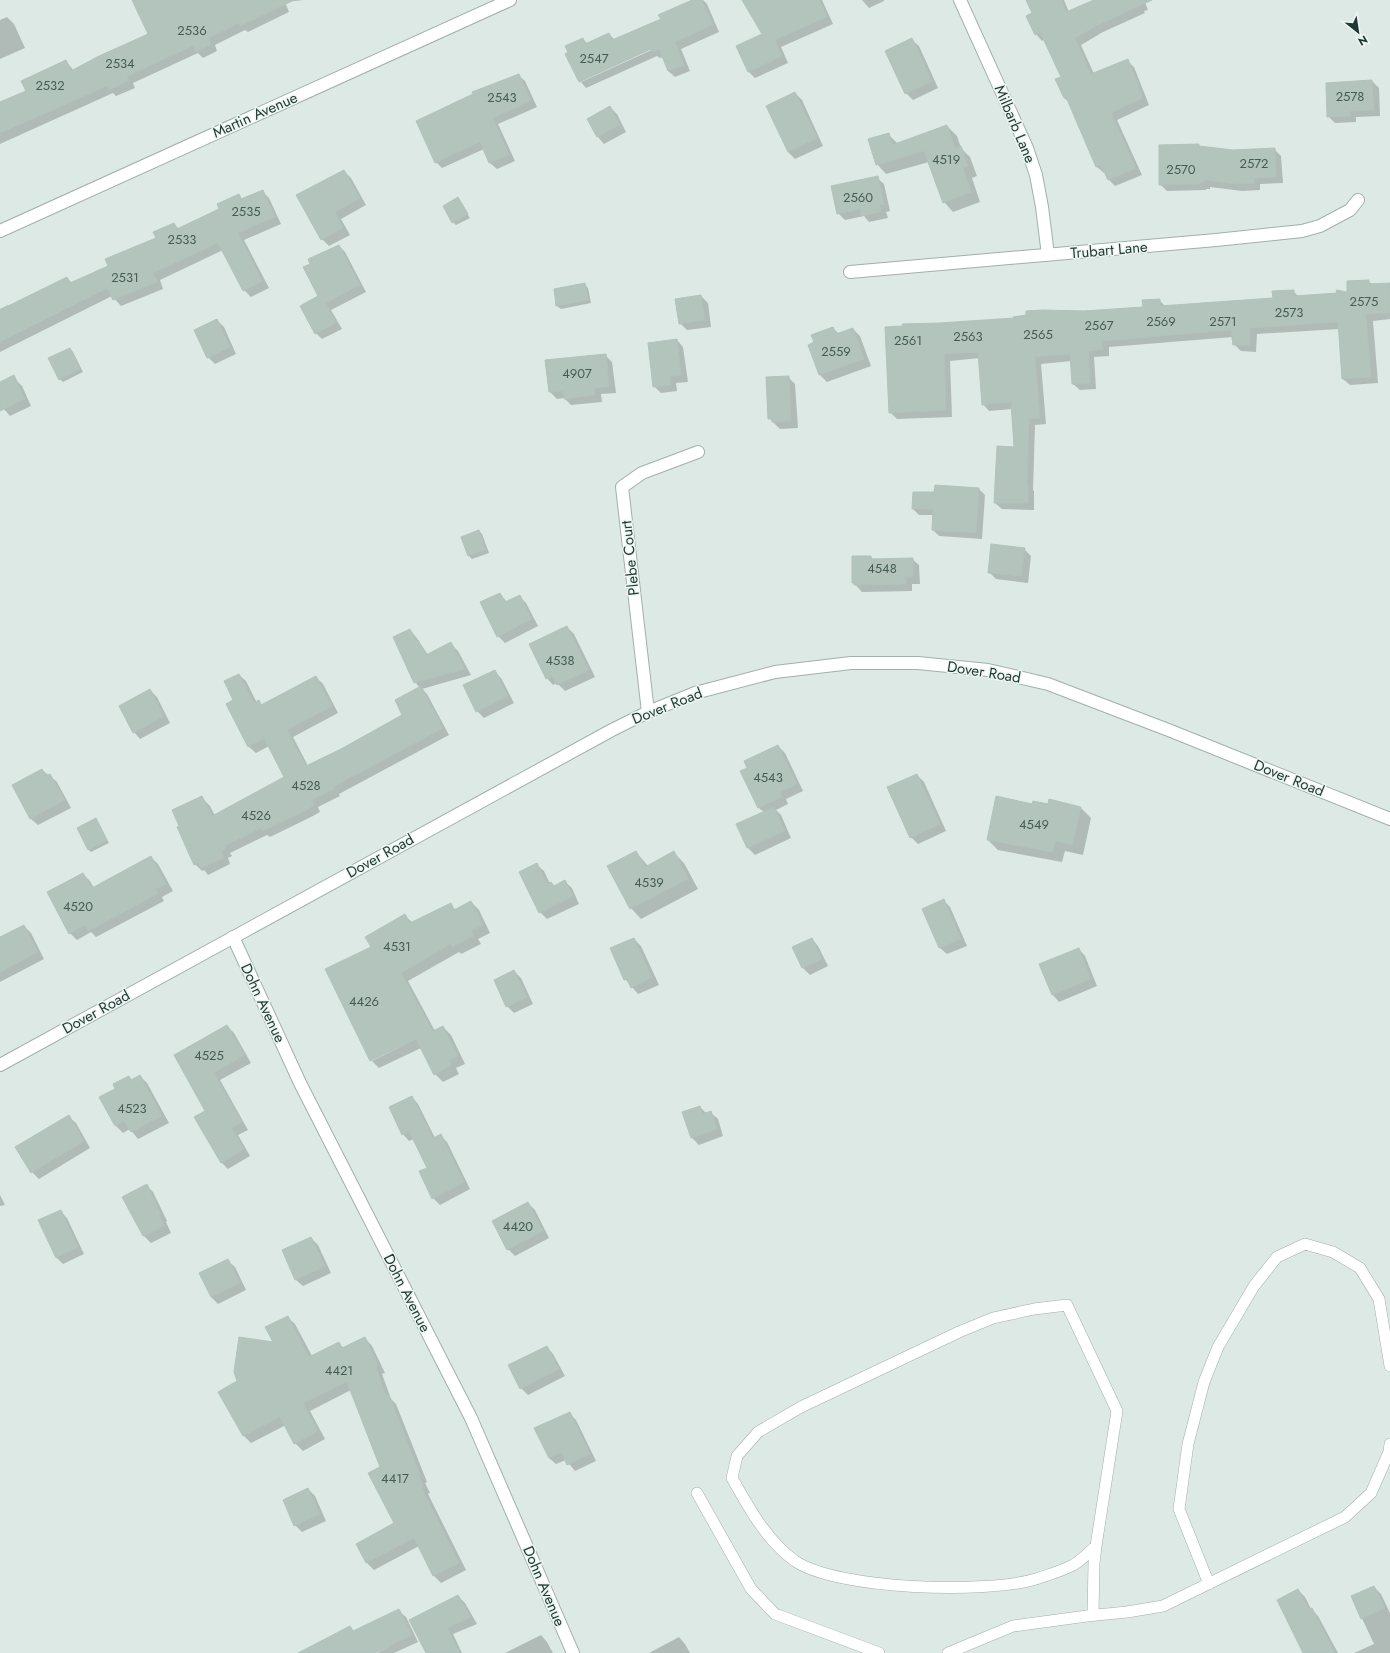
<svg xmlns="http://www.w3.org/2000/svg" width="1390" height="1653" viewBox="0 0 1390 1653" font-family="Jost,sans-serif">
	<style>
		.shadow { fill: #0003; fill-rule: evenodd }
		.building { fill: #b3c4bd; stroke: #b0c3bc }
		.lines { fill: none; stroke-linecap: round; stroke-linejoin: round }
		.lane-casing { stroke: #a0b0ab; stroke-width: 12 }
		.street-casing { stroke: #a0b0ab; stroke-width: 14 }
		.lane { stroke: #fff; stroke-width: 11 }
		.street { stroke: #fff; stroke-width: 12 }
		.labels { text-anchor: middle; stroke-width: 3; stroke-linejoin: round; paint-order: stroke }
		.number-label { font-size: 13px; fill: #445b56 }
		.street-label { font-size: 15px; fill: #1f3833; stroke: #edf6f2 }
	</style>
	<rect width="100%" height="100%" fill="#dde9e4"/>
	<path class="shadow" d="M133,0H304L285,2L289,12L248,32L245,30L215,45L217,51L203,58L198,53L133,83L135,88L116,96L113,93L0,144V103L27,91L66,61L74,71L149,34Z
		M694,0H703L707,4L719,32L681,49L690,71L675,77L668,71L663,57L660,58L657,56L586,88L580,81L583,39L588,44L609,34L615,40L662,19ZM655,46L656,48L581,82V80Z
		M745,0H822L833,24L781,47L788,63L755,78L748,71L764,35Z
		M862,0H884V1L869,8Z
		M1027,0H1064L1069,12L1095,0H1144L1148,10L1144,11L1145,13L1103,32L1081,45L1094,74L1127,61L1134,67L1149,105L1117,120L1142,175L1115,186L1109,180L1106,172L1104,173L1097,167L1069,102L1064,98L1062,77L1045,39L1042,41L1036,34L1033,14Z
		M7,17L14,24L25,48L0,59V20Z
		M912,40L919,46L938,88L913,100L906,93Z
		M518,75L525,81L537,107L498,124L515,161L497,169L490,163L484,149L442,168L436,162Z
		M1372,81L1379,88L1380,116L1356,117V122L1335,123L1328,116Z
		M795,93L802,100L823,146L795,159L788,152Z
		M610,107L617,114L626,132L604,144L598,137L588,119Z
		M947,126L957,136L961,148L970,157L977,176L972,178L980,202L953,212L944,202L929,162L886,174L877,164L888,134L898,144Z
		M1198,145L1200,147L1233,151L1274,149L1281,156L1283,183L1260,184V190L1242,191L1210,187V189H1206V190L1167,191L1160,184Z
		M344,171L351,178L366,205L341,219L350,235L329,246L322,239Z
		M877,178L884,184L890,211L886,212L888,218L869,222L864,216L845,220L838,213Z
		M262,191L269,198L281,224L244,240L269,288L251,297L244,290L223,250L160,280L163,289L121,306L112,296L0,352V309L8,305L10,307L67,278L72,283L109,266L158,239L174,224L179,229L220,209L239,195L243,200Z
		M458,199L470,218L456,225L453,222Z
		M339,246L345,252L366,292L331,310L342,329L322,339L316,333L319,296Z
		M1368,281L1373,285L1390,284V319L1373,321L1378,383L1350,385L1343,379L1339,329L1257,334L1256,352L1241,351L1234,344L1233,337L1109,347V356L1094,357L1096,389L1080,390L1073,384L1072,361L1041,364L1046,424L1035,425L1033,490L1034,491V510L1002,509L995,503L1015,448L1012,409L989,411L983,404L980,358L950,361L952,417L897,419L890,412L940,324L1144,308L1159,300L1165,306L1274,299L1293,291L1299,297L1349,293Z
		M585,285L588,288L591,303L561,309L557,306Z
		M701,296L708,303L711,327L687,330L680,323Z
		M217,320L224,327L236,354L215,364L208,357Z
		M833,328L839,334L853,329L860,336L871,366L827,382L820,375L810,345Z
		M677,340L683,347L688,382L676,383L677,391L661,393L654,386Z
		M70,349L73,352L83,372L63,382L60,379Z
		M605,355L612,362L616,393L601,394L602,402L571,405L564,398L557,399L550,392Z
		M788,377L795,384L798,428L780,429L769,418Z
		M15,379L22,386L31,406L10,416L4,409L0,402V384Z
		M979,489L985,495L982,539L939,536L933,530L934,515H919L913,509L935,493Z
		M479,531L482,534L489,553L472,559L469,556L462,538Z
		M1024,549L1031,556L1028,583L996,579L989,572Z
		M871,557L874,560L912,559L919,565L920,584H912V591L862,592L853,582Z
		M500,594L507,602L519,596L526,603L538,626L505,643L498,636Z
		M567,627L574,634L595,677L565,691L557,683L553,685L547,678Z
		M410,630L416,637L428,655L451,644L458,651L471,675L422,689L427,694L449,735L339,794L340,796L318,807L320,812L313,816L270,837L267,835L230,853L232,856L228,858L230,864L208,875L204,870L202,871L195,864L203,799L210,806L215,816L286,778L269,746L256,753L249,747L228,704L234,700L239,675L246,681L257,703L259,702L263,705L316,677L323,684L338,713L293,737L308,766L342,749L404,715L420,688L415,682Z
		M494,671L501,678L514,703L484,718L477,711Z
		M150,690L157,697L170,723L140,739L134,732Z
		M778,746L785,753L803,791L786,799L788,804L776,810L781,815L791,838L755,855L748,848L738,824L764,812L759,808L742,772Z
		M42,770L57,782L71,808L38,825L31,819L13,786Z
		M917,775L924,782L946,831L918,844L911,837Z
		M1048,805L1081,808L1091,818L1083,855L1065,851L1062,862L998,850L988,840L1033,806Z
		M95,819L109,843L91,852L88,849Z
		M636,852L648,866L674,853L684,863L698,889L641,919L631,908Z
		M151,857L158,864L173,891L162,897L164,901L96,937L91,932L77,940L70,933L83,874L90,881L94,888Z
		M537,865L544,871L550,884L551,883L555,887L565,882L572,888L579,904L547,919L540,912L521,873Z
		M943,900L950,907L967,946L947,954L940,948Z
		M471,902L479,910L490,933L478,939L481,944L461,954L459,952L408,981L435,1031L443,1027L451,1035L465,1064L456,1068L459,1074L443,1082L435,1074L421,1048L379,1068L371,1060L373,948L404,915L413,923L450,904L456,910ZM420,1036V1037L372,1061V1058Z
		M24,926L31,933L44,959L0,982V939Z
		M634,939L641,946L659,985L638,994L625,979Z
		M812,939L818,946L828,966L810,975L803,968L794,948Z
		M1079,949L1085,956L1097,986L1059,1002L1053,995Z
		M514,971L521,978L533,1004L514,1013L507,1006Z
		M227,1026L234,1033L251,1063L220,1080L248,1130L238,1135L250,1156L228,1169L221,1162L206,1111L175,1056Z
		M140,1076L147,1083L169,1123L138,1139L130,1129L123,1133L116,1126L101,1098L117,1089L129,1077L132,1080Z
		M412,1097L418,1104L435,1138L440,1135L447,1142L470,1189L440,1205L433,1198L428,1168L414,1139L409,1141L403,1134Z
		M700,1107L707,1114L711,1113L718,1119L723,1136L699,1145L692,1138L683,1113Z
		M69,1117L76,1123L90,1148L39,1179L32,1172Z
		M147,1186L153,1192L167,1221L166,1222L171,1233L151,1243L144,1236L137,1225L123,1197Z
		M0,1195L5,1205L0,1206Z
		M528,1203L535,1210L549,1238L515,1256L508,1249Z
		M60,1211L67,1218L84,1254L63,1264L57,1258Z
		M311,1238L318,1245L331,1273L303,1286L296,1280Z
		M228,1261L235,1267L246,1290L218,1304L211,1297Z
		M287,1317L295,1324L312,1356L339,1344L344,1348L365,1338L372,1346L385,1373L382,1374L391,1399L396,1404L427,1482L425,1483L430,1493L428,1494L466,1570L441,1583L433,1575L419,1546L374,1570L367,1563L357,1544L396,1524L381,1468L351,1390L310,1411L325,1439L303,1451L295,1443L286,1425L251,1443L243,1435L238,1382L275,1343Z
		M547,1347L553,1354L565,1376L528,1395L521,1388Z
		M569,1413L576,1420L596,1461L575,1471L566,1460L556,1464L549,1458Z
		M308,1489L315,1496L326,1521L302,1532L295,1525L284,1500Z
		M1374,1587L1381,1594L1390,1613V1653H1354L1374,1644L1352,1597Z
		M1298,1590L1305,1597L1311,1609L1318,1616L1338,1653H1305Z
		M458,1596L465,1603L477,1624L453,1634L462,1653H427Z
		M399,1611L406,1617L418,1642L394,1653H377L388,1647L387,1645L373,1653H327L350,1627L354,1632Z
		M541,1635L547,1642L553,1653H505Z
		M679,1637L685,1644L690,1653H649Z"/>
	<path class="building" d="M132,0H294L240,26L239,23L209,38L211,44L196,52L193,46L127,76L129,81L109,90L107,86L0,133V102L26,91L21,81L66,60L71,71L97,57L148,34Z
		M692,0H702L713,25L675,42L684,65L668,71L659,49L652,52L651,49L579,82L565,54L568,52L565,46L583,38L585,44L609,33L612,40L661,19L658,15Z
		M742,0H820L827,17L775,40L782,56L748,72L736,46L762,34Z
		M1026,0H1061L1066,12L1094,0H1152L1096,26L1075,38L1091,74L1128,59L1143,98L1111,113L1136,168L1108,180L1101,165L1096,167L1066,97L1064,98L1055,79L1061,77L1040,32L1035,35L1026,16L1032,13Z
		M912,38L932,81L905,94L885,51Z
		M519,74L531,101L493,118L509,155L489,163L480,142L435,163L416,121L473,94L472,92Z
		M1372,80L1374,110L1350,111V116L1327,117L1326,83Z
		M795,92L817,138L788,152L766,106Z
		M610,106L620,125L597,137L587,119Z
		M947,125L955,148L961,146L968,166L963,168L971,192L943,203L924,151L876,165L868,139L889,133L892,145Z
		M1199,144V146L1233,150L1275,148L1276,177L1254,178V183L1235,184L1204,180V182H1200V184L1159,185V145Z
		M344,170L360,198L335,212L343,228L321,240L296,195Z
		M878,176L884,204L880,205L881,212L861,216L860,209L837,214L831,186Z
		M263,190L275,217L238,233L262,281L243,291L218,243L153,273L157,282L113,300L107,288L0,342V310L67,277L70,283L108,266L105,259L156,238L153,232L174,223L177,229L219,209L217,204L239,194L241,199Z
		M458,197L468,214L452,223L443,206Z
		M339,245L360,285L326,303L336,323L315,334L300,306L318,296L303,267L310,264L308,259Z
		M1369,280V284L1390,283V313L1366,314L1371,377L1342,379L1338,322L1250,328V345H1233L1231,330L1102,341L1103,349L1088,351L1090,383L1072,384L1070,354L1035,357L1040,418L1029,419L1027,484H1028V503H994L997,446L1014,447L1011,402L982,405L978,352L944,354L946,410L889,413L885,327L903,326L902,324L940,323L1014,318L1013,317L1026,315V311L1043,310L1084,311L1143,307L1142,300L1160,299V306L1273,298L1272,291L1294,290V296L1337,293L1336,290L1347,292V281Z
		M585,283L588,300L556,306L554,289Z
		M701,295L705,320L679,324L675,299Z
		M217,319L230,347L207,358L194,330Z
		M833,327L836,334L853,328L864,359L819,375L808,345L814,342L811,335Z
		M677,339L681,375L670,376L671,385L653,387L648,343Z
		M70,348L80,369L59,380L48,358Z
		M606,354L609,386L595,388V395L564,399L563,391L549,392L545,360Z
		M14,375L25,399L0,411V382Z
		M789,376L791,421L772,422V418L768,419L766,377Z
		M935,485L979,488L976,533L932,530L933,509H912L913,492H934Z
		M479,530L486,550L468,556L461,537Z
		M991,544L1025,548L1021,576L988,573Z
		M852,556H871V559L913,558V577H906V584L854,585V583H852Z
		M500,593L505,602L520,595L532,619L497,637L480,602Z
		M567,626L589,670L557,685L552,676L546,679L529,644Z
		M410,629L416,641L418,640L426,655L451,642L465,669L414,683L393,637Z
		M495,670L508,696L476,712L463,685Z
		M239,674L254,703L259,700L261,705L316,676L332,706L287,730L306,766L341,749L402,715L395,700L421,686L443,728L333,787L334,789L312,800L314,805L307,810L262,831L261,828L224,846L226,849L222,851L224,858L201,868L198,863L194,865L177,827L179,826L172,810L202,796L212,816L284,777L264,738L248,747L226,704L233,700L224,681Z
		M150,689L164,716L133,733L119,706Z
		M778,745L797,784L780,792L782,797L758,808L740,771L747,768L744,761Z
		M42,769L46,776L50,774L65,800L30,819L12,785Z
		M917,774L940,824L910,838L887,787Z
		M996,796L1032,804L1033,801L1048,804L1049,799L1081,807L1072,845L1055,841L1052,852L987,840Z
		M774,807L785,831L747,848L736,824Z
		M96,818L107,840L88,850L77,828Z
		M636,851L645,867L674,851L688,879L630,909L607,866Z
		M151,856L166,884L156,889L158,894L88,931L85,925L69,934L47,892L83,873L92,888Z
		M537,863L547,884L551,882L554,886L565,880L573,896L539,913L519,872Z
		M944,899L961,939L939,948L922,909Z
		M471,901L483,925L471,931L474,936L452,947L451,944L401,973L433,1031L443,1026L458,1056L449,1060L452,1065L434,1075L416,1039L370,1061L325,969L371,947L365,937L405,914L410,923L451,903L454,910Z
		M24,925L38,952L0,972V937Z
		M634,938L652,978L631,988L627,979L624,980L610,948Z
		M812,938L822,959L802,968L792,947Z
		M1079,948L1091,979L1052,995L1039,964Z
		M514,970L527,997L506,1007L494,980Z
		M227,1025L245,1055L214,1073L242,1122L232,1128L244,1149L221,1163L194,1117L205,1111L174,1055Z
		M140,1075L162,1116L131,1132L124,1121L115,1126L99,1097L115,1089L113,1084L129,1076L131,1080Z
		M412,1096L433,1138L441,1134L464,1182L432,1199L419,1171L427,1168L409,1131L402,1135L389,1107Z
		M700,1106L703,1114L711,1111L717,1129L691,1138L682,1112Z
		M69,1115L84,1141L31,1173L15,1147Z
		M147,1184L161,1214L159,1215L165,1226L143,1236L122,1197Z
		M528,1202L543,1231L507,1250L492,1221Z
		M61,1210L78,1247L56,1258L38,1220Z
		M311,1237L325,1266L295,1280L282,1250Z
		M228,1259L240,1283L211,1297L199,1273Z
		M288,1316L309,1357L339,1342L342,1348L365,1337L378,1365L376,1367L386,1396L389,1395L420,1475H418L423,1486H421L459,1563L433,1576L414,1538L366,1563L356,1544L394,1523L368,1473L380,1467L347,1382L303,1403L318,1431L294,1444L280,1417L243,1436L218,1392L237,1381L234,1372L239,1337L273,1342L265,1327Z
		M547,1346L559,1369L520,1389L508,1365Z
		M570,1412L590,1454L567,1465L561,1452L549,1458L534,1428Z
		M308,1488L320,1514L294,1526L283,1500Z
		M1374,1586L1385,1608L1361,1619L1351,1596Z
		M1298,1589L1309,1609L1312,1608L1335,1653H1303L1277,1600Z
		M458,1595L471,1617L447,1628L460,1653H426L409,1620Z
		M399,1609L412,1635L375,1653H298L350,1626L353,1631Z"/>
	<g class="lines">
		<defs>
			<path id="lane" d="M697,1493L751,1589L775,1614L879,1653
				M1209,1584L1179,1509L1188,1444L1204,1382L1218,1347L1254,1286L1277,1257L1305,1244L1333,1252L1360,1268L1379,1299L1390,1366
				M1093,1615L1094,1563L1096,1546L1117,1411L1067,1305L1034,1309L993,1318L959,1332L801,1407L758,1432L737,1456L732,1478C749,1508 766,1540 795,1561C838,1590 987,1594 1036,1579C1048,1575 1062,1571 1073,1565C1081,1561 1089,1552 1096,1546
				M948,1653L1013,1626L1087,1616L1127,1612L1163,1606L1345,1517L1371,1493L1389,1452L1390,1444"/>
			<path id="street" d="M960,0L1027,148L1036,175L1042,207L1048,255
				M0,231L510,0
				M850,272L1216,240L1302,231L1320,226L1350,210L1358,200
				M648,712L622,487L642,473L698,452
				M233,937L300,1083L471,1418L573,1653
				M0,1065L612,730L648,712L695,693L775,672L851,663H918L988,670L1048,684L1171,731L1390,819"/>
		</defs>
		<use href="#lane" class="lane-casing"/>
		<use href="#street" class="street-casing"/>
		<use href="#lane" class="lane"/>
		<use href="#street" class="street"/>
	</g>
	<g class="labels">
		<g class="number-label">
			<text x="192" y="35">2536</text>
			<text x="594" y="63">2547</text>
			<text x="120" y="68">2534</text>
			<text x="50" y="90">2532</text>
			<text x="1350" y="101">2578</text>
			<text x="502" y="102">2543</text>
			<text x="946" y="164">4519</text>
			<text x="1254" y="168">2572</text>
			<text x="1181" y="174">2570</text>
			<text x="858" y="202">2560</text>
			<text x="246" y="216">2535</text>
			<text x="182" y="244">2533</text>
			<text x="125" y="282">2531</text>
			<text x="1364" y="306">2575</text>
			<text x="1289" y="317">2573</text>
			<text x="1161" y="326">2569</text>
			<text x="1223" y="326">2571</text>
			<text x="1099" y="330">2567</text>
			<text x="1038" y="339">2565</text>
			<text x="968" y="341">2563</text>
			<text x="908" y="345">2561</text>
			<text x="836" y="356">2559</text>
			<text x="577" y="378">4907</text>
			<text x="882" y="573">4548</text>
			<text x="560" y="665">4538</text>
			<text x="768" y="782">4543</text>
			<text x="306" y="790">4528</text>
			<text x="256" y="820">4526</text>
			<text x="1034" y="829">4549</text>
			<text x="649" y="887">4539</text>
			<text x="78" y="911">4520</text>
			<text x="397" y="951">4531</text>
			<text x="364" y="1006">4426</text>
			<text x="209" y="1060">4525</text>
			<text x="132" y="1113">4523</text>
			<text x="518" y="1231">4420</text>
			<text x="339" y="1375">4421</text>
			<text x="395" y="1483">4417</text>
		</g>
		<g class="street-label">
			<text transform="translate(255 115) rotate(-24)" y="5">Martin Avenue</text>
			<text transform="translate(1015 124) rotate(67)" y="5">Milbarb Lane</text>
			<text transform="translate(1109 250) rotate(-5)" y="5">Trubart Lane</text>
			<text transform="translate(630 558) rotate(-96)" y="5">Plebe Court</text>
			<text transform="translate(984 672) rotate(9)" y="5">Dover Road</text>
			<text transform="translate(667 706) rotate(-22)" y="5">Dover Road</text>
			<text transform="translate(1289 778) rotate(22)" y="5">Dover Road</text>
			<text transform="translate(380 856) rotate(-29)" y="5">Dover Road</text>
			<text transform="translate(263 1003) rotate(65)" y="5">Dohn Avenue</text>
			<text transform="translate(96 1012) rotate(-29)" y="5">Dover Road</text>
			<text transform="translate(407 1293) rotate(63)" y="5">Dohn Avenue</text>
			<text transform="translate(544 1586) rotate(67)" y="5">Dohn Avenue</text>
		</g>
	</g>
	<g transform="translate(1358 32) rotate(150)" stroke="#edf6f2" stroke-width="3" paint-order="stroke">
	<path d="M0-3L7 15L0 10L-7 15Z" fill="#1f3833"/>
	<text y="-6" font-size="11" font-weight="bold" text-anchor="middle" fill="#1f3833">N</text>
	</g>
</svg>
